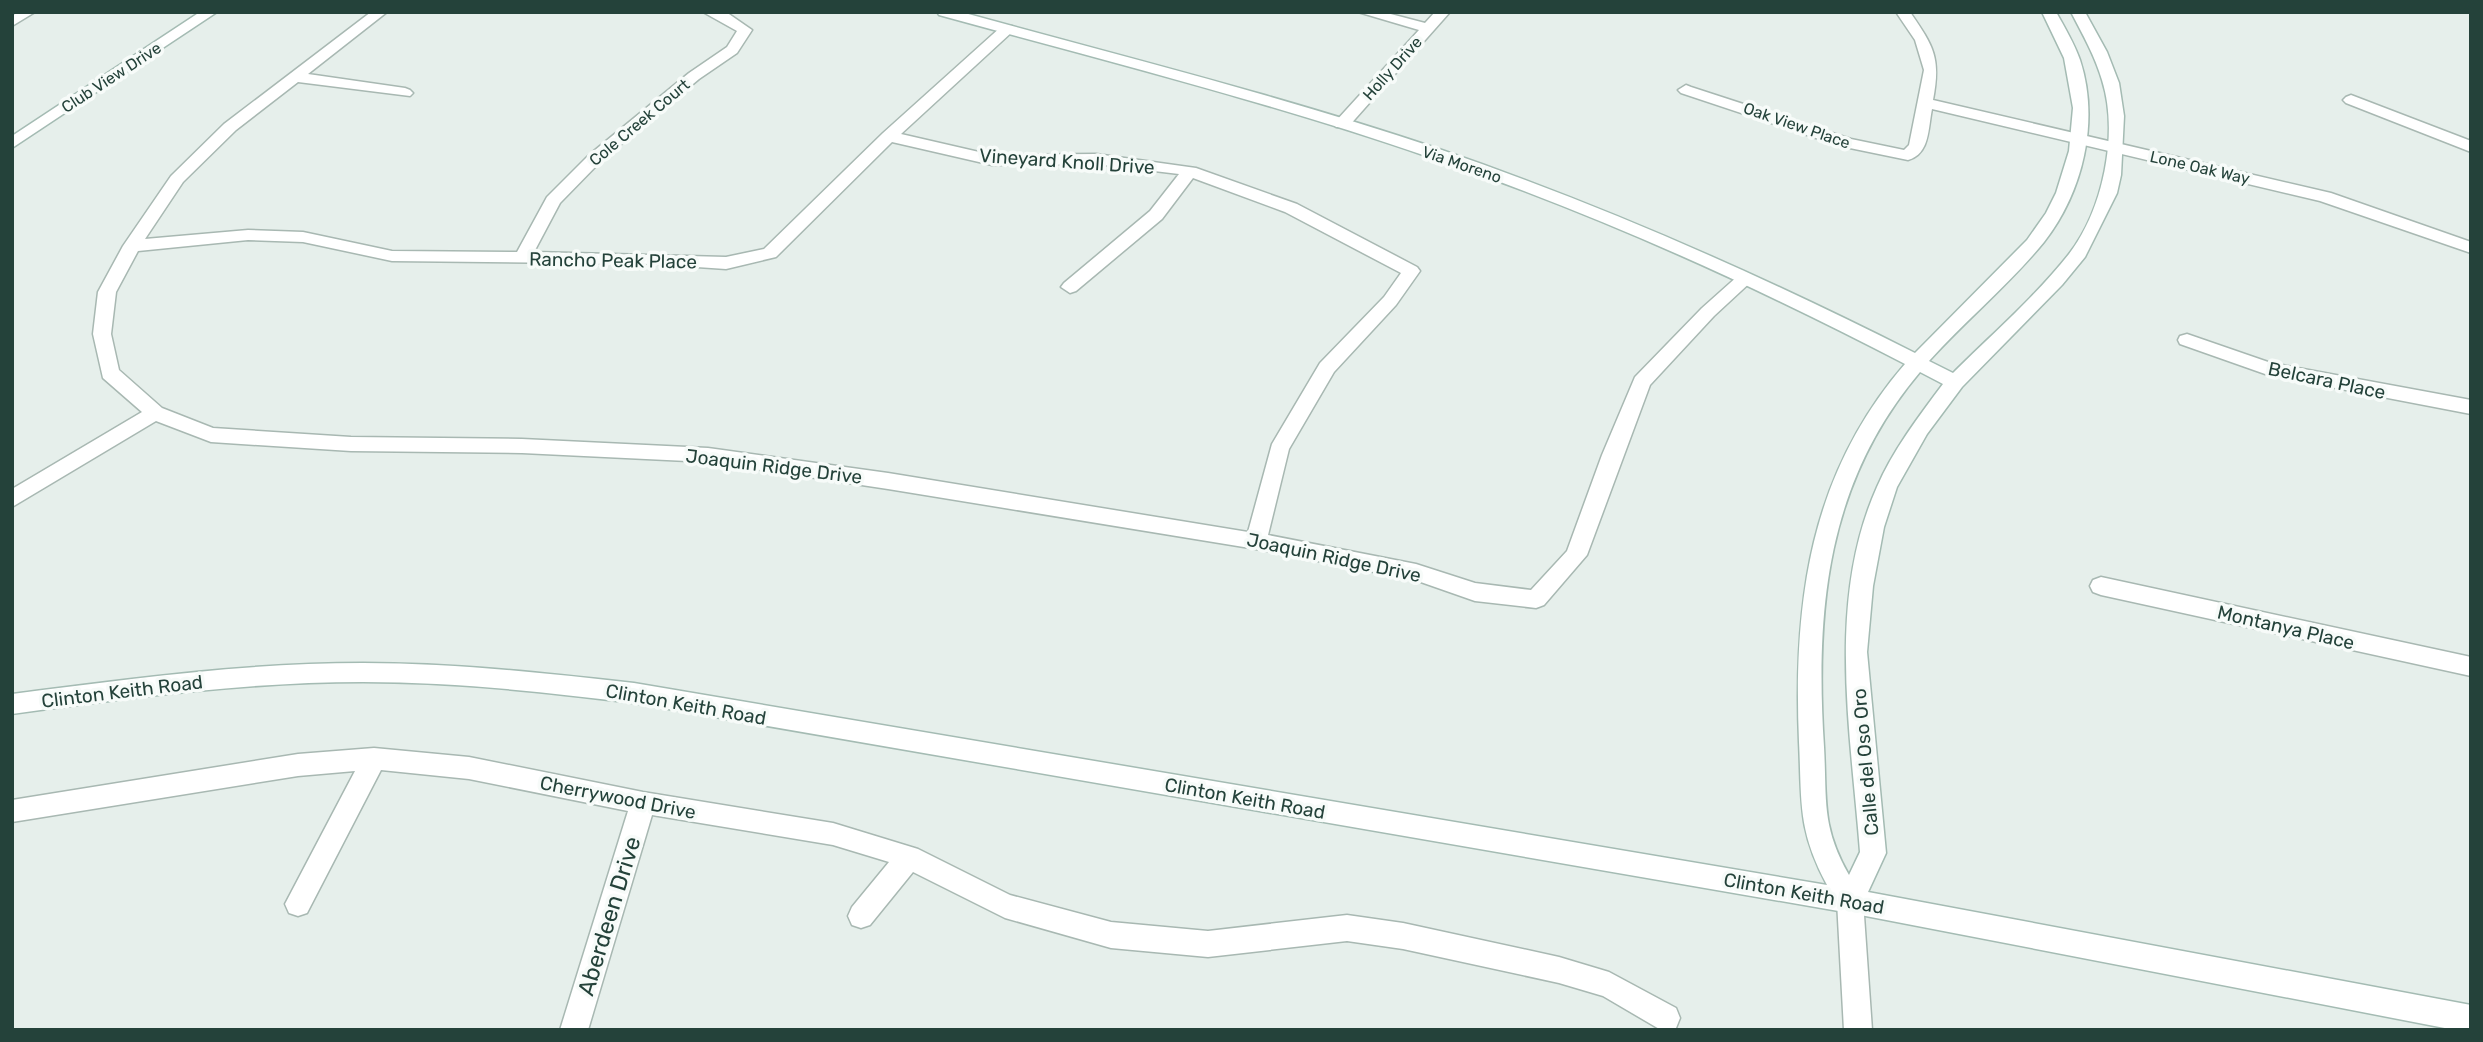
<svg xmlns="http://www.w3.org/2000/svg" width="2483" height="1042" viewBox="0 0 2483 1042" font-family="Rubik,sans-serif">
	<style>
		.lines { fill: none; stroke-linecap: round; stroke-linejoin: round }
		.street-casing { stroke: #a8b8b2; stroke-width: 3 }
		.secondary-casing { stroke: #a4bbb3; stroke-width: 3 }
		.street { fill: #fff; fill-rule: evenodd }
		.secondary { fill: #fff; fill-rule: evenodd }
		.labels { text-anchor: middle; stroke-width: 7; stroke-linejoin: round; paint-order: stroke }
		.far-street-label { font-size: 16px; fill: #24423a; stroke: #f7fbf9 }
		.street-label { font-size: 19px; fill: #24423a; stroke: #f7fbf9 }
		.near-street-label { font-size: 23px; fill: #24423a; stroke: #f7fbf9 }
	</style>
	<rect width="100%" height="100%" fill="#e6efeb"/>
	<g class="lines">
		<defs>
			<path id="street" d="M18,12H35L12,26V16Z
				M371,12H387L308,74L405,88L410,90L413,93L410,96L298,82L236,130L183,182L145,239L248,230L303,232L392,251L517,252L547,197L589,155L689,73L727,47L737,31L703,12H726L752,30L737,53L699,79L601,161L560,203L534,252L726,257L764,249L883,133L1002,26H1012L1014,29L1012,32L901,134L992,155L1096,154L1196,168L1297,204L1417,267L1420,271L1396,305L1334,372L1289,449L1268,535L1416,564L1475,583L1531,590L1567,551L1602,455L1635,377L1702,308L1739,275L1745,273L1754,279L1714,316L1650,385L1587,555L1544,605L1536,608L1475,601L1415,580L1256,549L888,489L708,462L522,453L351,451L211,442L156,421L12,507V489L142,412L103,378L93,334L98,292L123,246L171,176L224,124ZM892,142L992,165L1096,164L1179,174L1150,211L1064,283L1061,287L1070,293L1076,291L1162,219L1193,178L1285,212L1401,273L1384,297L1320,363L1272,444L1248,532L888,473L708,448L522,439L351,437L213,428L162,408L119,370L111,334L116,292L138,251L248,240L303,242L392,261L653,264L726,269L776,257Z
				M1358,12H1383L1425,23L1435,12H1450L1348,127H1336L1334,124L1336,121L1419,30Z
				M1896,12H1910C1934,47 1941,58 1933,100L2331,193L2471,242V253L2320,201L1932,109C1928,128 1930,154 1908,160L1840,146L1681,93L1678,90L1686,85L1691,87L1851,139L1904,150L1909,145L1924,70L1915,40Z
				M2351,95L2471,141V152L2346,103L2343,100L2346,97Z
				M2187,334L2271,363L2471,400V414L2268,375L2180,344L2178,340L2180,336Z
				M2101,577L2471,657V676L2101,595L2093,592L2090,586L2093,580Z
				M374,748L469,757L643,792L833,823L918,849L1010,895L1111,922L1208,931L1347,915L1403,923L1559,957L1609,972L1676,1008L1680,1018L1676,1028L1661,1030L1603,996L1559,983L1403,949L1347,941L1208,957L1111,948L1005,918L913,872L870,925L861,928L852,925L848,916L852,907L889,862L833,845L652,815L588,1030H560L628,811L469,779L381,770L307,913L298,916L289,913L285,904L355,771L298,776L12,822V800L298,754Z
				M1850,889L1859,892L1863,901L1872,1030H1844L1837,901L1841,892Z"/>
			<path id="secondary" d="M200,12H217L12,148V136Z
				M937,12H961C1120,56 1282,96 1439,149C1602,205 1761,275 1915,353L2027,240L2046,213L2056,193L2069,151L2073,108L2064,58L2042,12H2056C2065,28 2074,43 2080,60C2100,121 2083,192 2044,242C2010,284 1966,320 1929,361L1953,373C1992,334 2035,297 2069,254C2103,210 2119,134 2102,80C2095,56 2083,35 2071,12H2085L2107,52L2119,83L2124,116L2121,175L2117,193L2085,257L2062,285L1962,387L1927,434L1897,487L1884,527L1873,586L1867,652L1886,853L1868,892L2471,1005V1030H2455L1850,913L634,703C544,692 454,682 363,682C245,682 129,698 12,714V694C129,679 245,663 363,663C453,663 544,673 634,683L1827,885C1797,829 1802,802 1799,742C1793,601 1810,474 1905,364C1751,284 1591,211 1426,156C1266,101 1102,60 939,15ZM1920,372L1943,384C1919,416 1893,450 1877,487C1826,601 1851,733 1860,852L1849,875C1821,826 1827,800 1824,747C1815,608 1827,482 1920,372Z"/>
		</defs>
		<use href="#street" class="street-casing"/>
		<use href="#secondary" class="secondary-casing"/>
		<use href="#street" class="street"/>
		<use href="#secondary" class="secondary"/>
	</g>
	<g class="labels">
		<g class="far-street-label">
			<text transform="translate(1392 68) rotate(-48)" y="6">Holly Drive</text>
			<text transform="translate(111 77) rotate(-33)" y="6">Club View Drive</text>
			<text transform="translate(639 122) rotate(-40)" y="6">Cole Creek Court</text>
			<text transform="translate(1797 125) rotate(19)" y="6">Oak View Place</text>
			<text transform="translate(1462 164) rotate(19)" y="6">Via Moreno</text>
			<text transform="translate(2200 167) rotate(13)" y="6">Lone Oak Way</text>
		</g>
		<g class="street-label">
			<text transform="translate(1067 161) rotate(4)" y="7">Vineyard Knoll Drive</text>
			<text transform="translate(613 260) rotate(1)" y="7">Rancho Peak Place</text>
			<text transform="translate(2327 380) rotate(12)" y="7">Belcara Place</text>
			<text transform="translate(774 466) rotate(7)" y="7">Joaquin Ridge Drive</text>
			<text transform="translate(1334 557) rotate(12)" y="7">Joaquin Ridge Drive</text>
			<text transform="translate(2286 627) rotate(13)" y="7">Montanya Place</text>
			<text transform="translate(122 691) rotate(-7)" y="7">Clinton Keith Road</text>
			<text transform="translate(686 704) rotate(10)" y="7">Clinton Keith Road</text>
			<text transform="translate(1865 762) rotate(-95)" y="7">Calle del Oso Oro</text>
			<text transform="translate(618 797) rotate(11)" y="7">Cherrywood Drive</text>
			<text transform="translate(1245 798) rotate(10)" y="7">Clinton Keith Road</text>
			<text transform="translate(1804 893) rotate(10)" y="7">Clinton Keith Road</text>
		</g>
		<g class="near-street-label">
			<text transform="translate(609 916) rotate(-73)" y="8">Aberdeen Drive</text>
		</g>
	</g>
	<rect width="2483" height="1042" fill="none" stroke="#24423a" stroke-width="28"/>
</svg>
